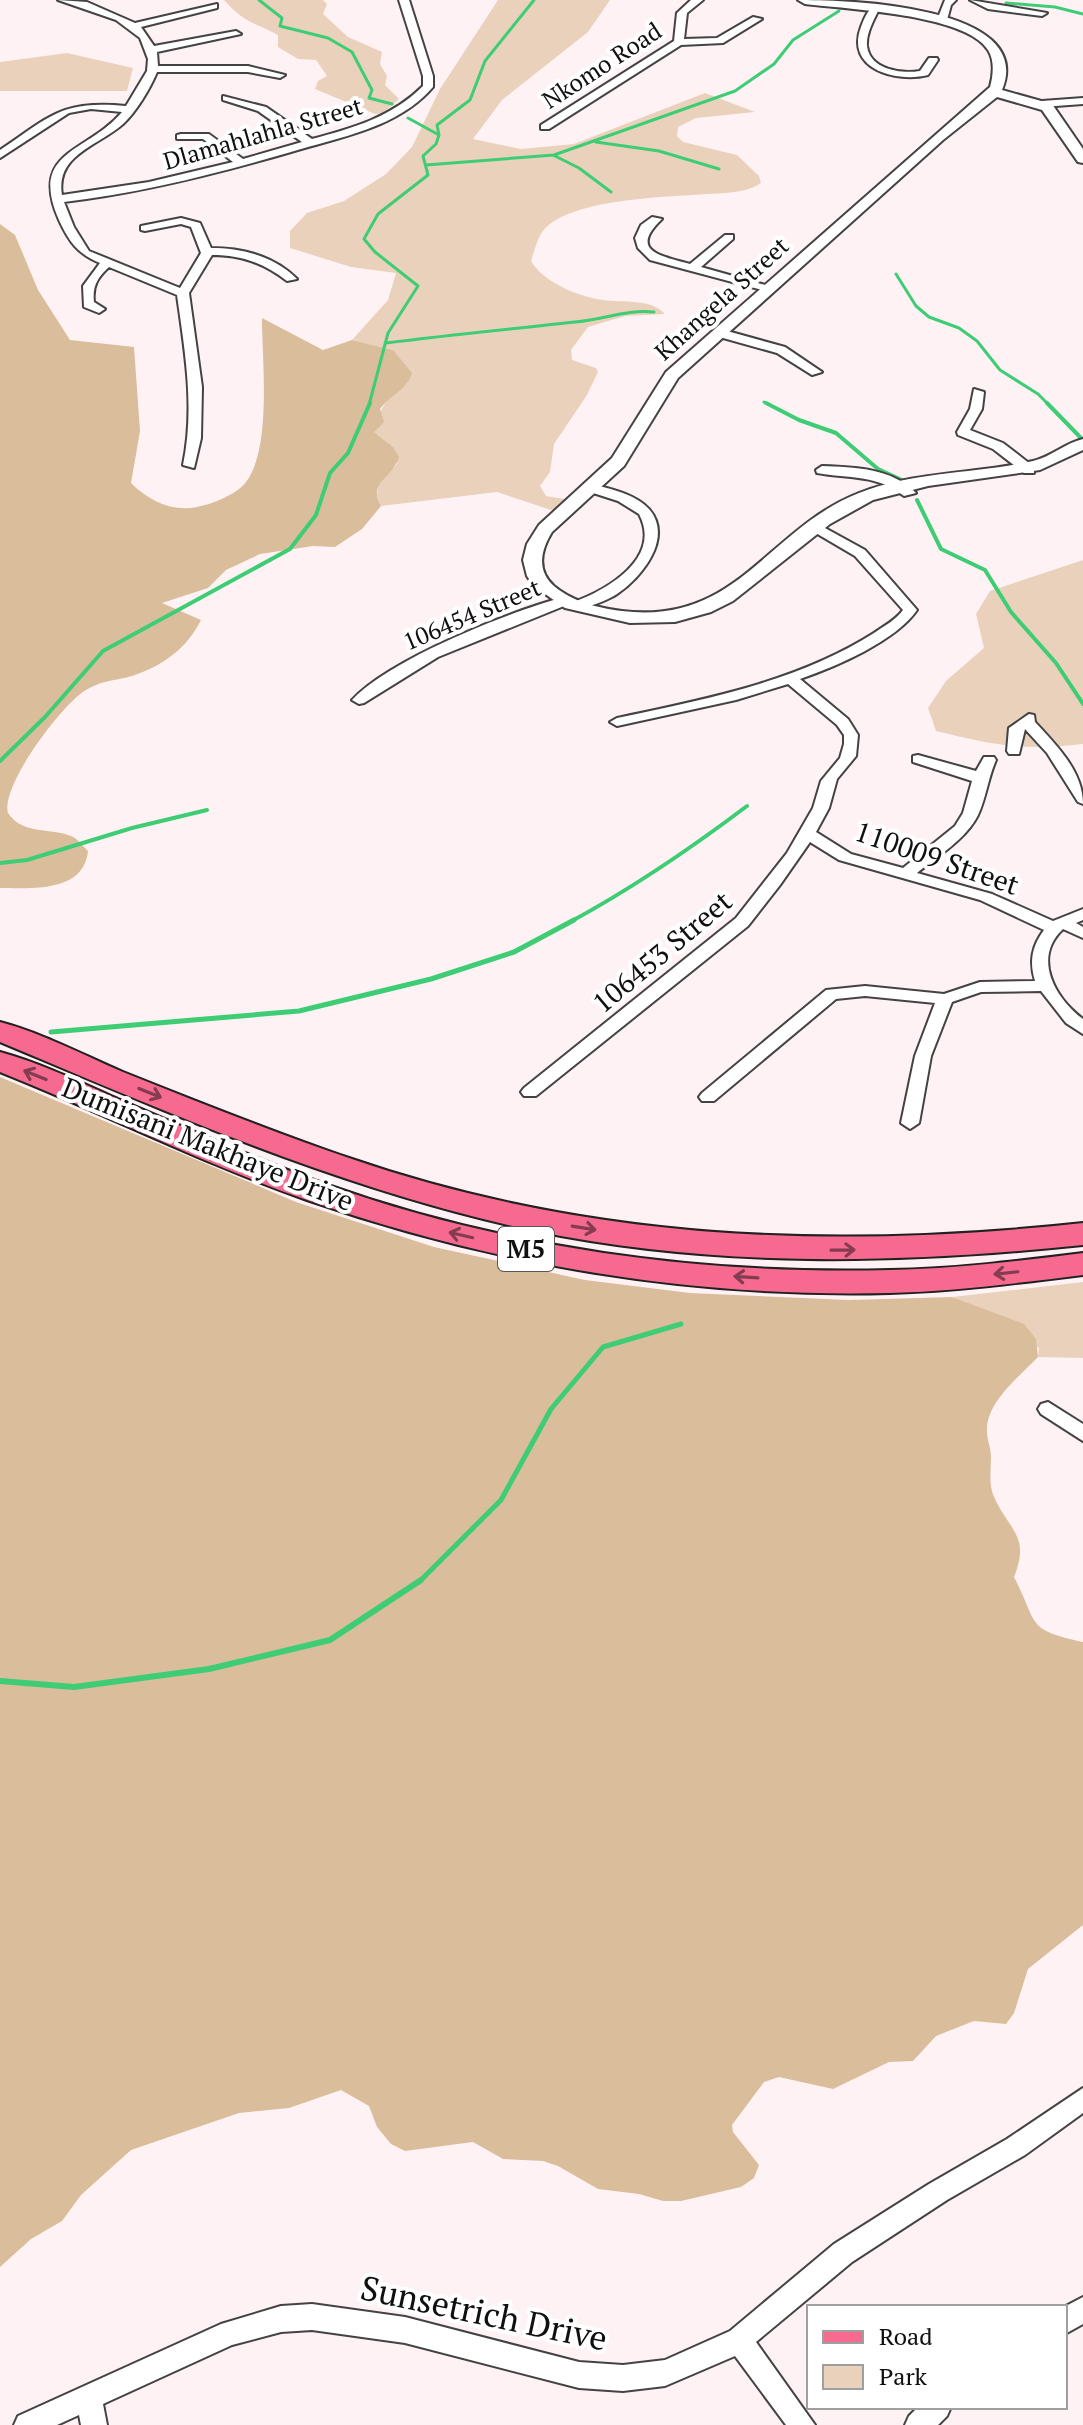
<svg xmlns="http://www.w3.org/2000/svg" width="1083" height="2425" viewBox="0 0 1083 2425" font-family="'PT Serif',serif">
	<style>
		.green { fill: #ead1bb }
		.forest { fill: #dabd9b }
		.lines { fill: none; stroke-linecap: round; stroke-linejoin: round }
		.stream-far3 { stroke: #3ecd75; stroke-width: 3 }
		.stream-far2 { stroke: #3ecd75; stroke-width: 4 }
		.stream-far1 { stroke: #3ecd75; stroke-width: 5 }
		.stream { stroke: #3ecd75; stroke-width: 6 }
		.minor-casing { stroke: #434343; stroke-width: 4 }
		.tertiary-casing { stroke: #434343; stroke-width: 4 }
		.primary-casing { stroke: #212121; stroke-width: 4 }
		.minor { fill: #fff; fill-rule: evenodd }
		.tertiary { fill: #fff; fill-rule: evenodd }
		.primary { fill: #f76a8f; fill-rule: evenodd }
		.oneway { stroke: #843d50 }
		.labels { text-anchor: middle; stroke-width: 8; stroke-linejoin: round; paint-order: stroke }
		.far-street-label { font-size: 24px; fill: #101010; stroke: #fff }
		.shield { fill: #fff; stroke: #585858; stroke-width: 2 }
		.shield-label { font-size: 26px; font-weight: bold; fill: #101010 }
		.street-label { font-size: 28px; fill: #101010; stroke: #fff }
		.near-street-label { font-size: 34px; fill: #101010; stroke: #fff }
	</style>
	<rect width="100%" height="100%" fill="#fff2f5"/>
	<path class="green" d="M224,0H323L327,4L323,14L348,37L382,52L380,64L387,76L385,85L399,99L383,113L375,114L315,89L318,81L327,76L316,60L298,59L278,47V35C251,21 245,23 224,0Z
		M498,0H610L588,32L502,100L473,139L521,149L574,144L705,93L755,112L696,118L678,127L677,136L683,142L737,155L759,176L761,183C747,193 725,193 708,194C668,197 568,198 542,232C537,240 534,252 531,261C543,282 579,297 603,300C622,303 651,298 665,314L625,316L588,327L571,350L572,360L596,368L598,372L587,395L554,444L550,472L540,486L546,496L570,500L554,511L497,492L381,506C370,488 385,478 397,464L393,447L374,432C381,404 386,400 408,382L393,350L352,340L388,300L396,273L351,267L290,248V231L307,213L344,201L386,174L412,147L440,89Z
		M67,53L133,68L127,91H0V62Z
		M1083,560V744C1024,751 993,745 936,731L928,708L946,681L984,648L976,614L990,591Z
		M1083,1282V1358L1038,1357L1039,1348L979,1308L952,1297Z"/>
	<path class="forest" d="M0,224L15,235L38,290L70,340L134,347L140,431L131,483C149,501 172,512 197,507C212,504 236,495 246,482C272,448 262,361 262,318L323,350L352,340L393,350L412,373C408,389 389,396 380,409L384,422L374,432L393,447L399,457C393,478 367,483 381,506L362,529L335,547L313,546L260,554L226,570L208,588L162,603L201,620C187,648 163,666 132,676C114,681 103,680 86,690C63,703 0,786 8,813C24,837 54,826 75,838C79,841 84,847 88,851C84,893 31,888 0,888Z
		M0,1077L296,1202L434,1247L585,1280L690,1293L849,1300L952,1297L1024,1324L1036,1339L1038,1357C1020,1376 985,1403 987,1432C987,1440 991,1448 991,1457C991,1471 988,1485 995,1499C1011,1532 1030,1537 1014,1577C1039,1625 1025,1629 1083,1642V1925L1028,1969L1014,2013L1006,2024L974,2021L936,2036L913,2061L889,2062L833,2089L779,2077L764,2082L732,2125L733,2132L759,2165L754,2178L741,2187L681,2201H663L639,2194L598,2189L558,2166L543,2161L503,2159L473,2142L405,2151L391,2144L377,2127L369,2106L341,2090L289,2108L239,2113L131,2150L81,2195L62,2221L31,2239L0,2267Z"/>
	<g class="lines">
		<path class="stream-far3" d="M259,0L282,18L280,26L328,38L352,52L372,90L369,98L392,104
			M1006,3L1055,7L1083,14
			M439,135L437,125L470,100L485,61L534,0
			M596,142L659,151L719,169
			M555,156L579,168L611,192
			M426,165L554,155L735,91L774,64L793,40L839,11
			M896,274L916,306L929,317L959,328L977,341L1000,370L1038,394L1049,405
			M386,343C449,335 512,329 575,322C603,320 626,309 654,312
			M764,402L770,405
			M369,405L388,333L418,286L375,252L364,239L378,214L428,175L423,156L436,144L439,135L408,118"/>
		<path class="stream-far2" d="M766,403L799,420L836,433L878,469L904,481
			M1047,403L1081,438
			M917,500L941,549L985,570L1011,612L1056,663L1083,704
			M0,761L45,717L103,651L290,549L316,515L330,473L348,453L370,403
			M0,863L27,860L132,828L207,810
			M570,922C633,888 690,849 747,806"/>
		<path class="stream-far1" d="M51,1032L299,1011L431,979L514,952L574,920
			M419,1582L501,1500L551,1409L603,1347L681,1324"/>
		<path class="stream" d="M0,1681L74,1687L209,1669L330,1640L421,1580"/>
		<defs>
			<path id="minor" d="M58,0L87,2L135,23L217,4V8L141,27L154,46L236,31L241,34L157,52L158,66H248L285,75L280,78L248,72H157C150,89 136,112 123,124C98,146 55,155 62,195L149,182L233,162L203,139H177V135L181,134H209L243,159L302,142L258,111L223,100V96L266,107L312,139C353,128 392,117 423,86V76L399,0H409L433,76V87C398,128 340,137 291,152C216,174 141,193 64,202L74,227L89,251L180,288L201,253L191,227L181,224L145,231L141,230V226L181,218L200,223L211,248C242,248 274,256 297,279L287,281C264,263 241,255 212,255L189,293L202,387L201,438L194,468L183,465C195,408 185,352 177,295L109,267C98,277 92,286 94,302L105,309L99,313L84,307L83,286L100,263C78,254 69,242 59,220C28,150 88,153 122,112L91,109L69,113L0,158V150C51,116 61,100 126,106L147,71L148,59L140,38L116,20Z
				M691,0H703L687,13L684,39L717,38L753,17L762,19L723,43L681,45L549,129H541V125L674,41L677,13Z
				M945,0H956L951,5L947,20L942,23L937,20Z
				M970,0L1047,13L1042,16L988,9Z
				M874,6L879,9C874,20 866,33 867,46C870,70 902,74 920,71L929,58H937L938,60L928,75C896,83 845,69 861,27C864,19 867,11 874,6Z
				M1083,98V104L1042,107L1037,104L1042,101Z
				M652,217L662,219C628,251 661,256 690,264L725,235H733V239L701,267L776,288L770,292L650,260L638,248L635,238L641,225Z
				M720,329L785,347L822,372L812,375L777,353L716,336L714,333Z
				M974,389L984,392L982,409L970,430L1003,443L1034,467V473H1024L993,449L958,435L957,432L970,409Z
				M822,466C854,467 892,468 916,493L904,496C877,474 849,479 817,473L816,470Z
				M592,484C611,489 635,494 649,509C674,538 641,578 617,594C605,602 590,606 576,610L569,606L571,603C605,591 663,559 639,514L618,501L587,491V485Z
				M814,522L865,550L917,610C896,641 835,667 800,679L848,719L858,735L856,756L837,779L829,808L816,832L851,854L903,868L955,826L963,813L972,781L913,762V756L918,755L976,771L984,757H994L996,760C988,778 986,798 978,815C966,839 938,856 917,873L992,894L1053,921L1083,909V920L1076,923L1083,927V938L1063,929C1032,958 1055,998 1083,1019V1034L1066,1023L1041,991L981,992L952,1002L931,1056L919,1123L910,1129L901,1123L915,1056L935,1003L865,996L836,999L714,1101H702L699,1097L702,1093L826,990L865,986L944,994L980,982L1035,981C1029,961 1032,946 1044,930L980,900L839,860L810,842L780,885L748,926L536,1096H524L521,1092L524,1088L736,918L787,853L813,808L821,781L840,758L844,744V735L837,725L788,684L736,700L617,726L610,722L617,718C705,699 797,682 874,633C884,626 896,620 903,610L855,556L809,529V523Z
				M564,597L571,601L569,604L438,657L364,703L359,704L352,700C390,659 509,612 564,597Z
				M1029,714L1034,715L1035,722C1056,745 1083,771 1083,804L1078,802L1047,753L1025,729L1019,754H1009L1007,751L1009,728Z
				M1048,1402L1083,1424V1441L1041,1414L1038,1409L1041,1404Z
				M1083,2088V2113L1025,2155L947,2200L852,2262L756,2342L815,2425H786L735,2356L665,2386L623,2391L579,2388L405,2343L312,2330L281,2332L232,2345L103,2404L107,2425H81L79,2415L57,2425H14L18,2416L221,2324L281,2306L312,2304L405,2317L579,2362L623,2365L665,2360L730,2331L834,2244L929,2184L1007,2139Z
				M1083,2297V2324L1065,2334L1064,2307Z
				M918,2407H951L947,2416L938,2425H905L909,2416Z"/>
			<path id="tertiary" d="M798,0C846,0 1037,5 1002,90L1052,104L1083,149V163L1078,162L1042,110L997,97L943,140L678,378L624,466L552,532C541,550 536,570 554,586C573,602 598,608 622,611C738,625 767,529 859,493C915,471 976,474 1033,461C1051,457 1065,443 1083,439V450L1040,470L928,486L873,500L830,524L733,601L711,612L675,622L630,623L565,608L534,586L527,576L523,560L527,544L539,525L612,458L666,372L990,87C993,76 995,61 988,50C966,14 845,9 805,4Z"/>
			<path id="primary" d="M0,1022C42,1033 83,1055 123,1072C198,1102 273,1132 349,1158C590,1241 831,1250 1083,1223V1245C900,1264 716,1268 535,1231C349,1192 174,1115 0,1042Z
				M0,1052C40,1063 80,1082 118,1099C187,1128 255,1159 325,1184C504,1248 701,1275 890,1270C955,1269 1019,1261 1083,1253V1275C1019,1283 955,1291 890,1293C692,1298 494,1265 307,1200C202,1163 103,1113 0,1072Z"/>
		</defs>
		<use href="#minor" class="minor-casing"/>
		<use href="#tertiary" class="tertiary-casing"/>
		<use href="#primary" class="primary-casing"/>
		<use href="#minor" class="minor"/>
		<use href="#tertiary" class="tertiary"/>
		<use href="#primary" class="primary"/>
	</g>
	<defs><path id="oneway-shaft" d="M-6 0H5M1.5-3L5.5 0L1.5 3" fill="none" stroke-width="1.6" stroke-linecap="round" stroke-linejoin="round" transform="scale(2)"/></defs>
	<g class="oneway">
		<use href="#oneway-shaft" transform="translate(35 1075) rotate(-158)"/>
		<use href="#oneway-shaft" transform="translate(150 1093) rotate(22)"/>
		<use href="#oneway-shaft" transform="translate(584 1228) rotate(9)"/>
		<use href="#oneway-shaft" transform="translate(461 1235) rotate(-167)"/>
		<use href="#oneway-shaft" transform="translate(843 1250) rotate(-1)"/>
		<use href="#oneway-shaft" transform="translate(1006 1273) rotate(174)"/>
		<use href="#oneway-shaft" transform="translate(746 1277) rotate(-176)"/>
	</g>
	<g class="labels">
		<g class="far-street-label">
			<text transform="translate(602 66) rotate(-33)" y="8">Nkomo Road</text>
			<text transform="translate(263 134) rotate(-16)" y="8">Dlamahlahla Street</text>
			<text transform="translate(722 299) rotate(-42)" y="8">Khangela Street</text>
			<text transform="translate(472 615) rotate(-23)" y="8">106454 Street</text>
		</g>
		<rect class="shield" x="498" y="1227" width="56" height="44" rx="6"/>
		<g class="shield-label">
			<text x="526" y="1258">M5</text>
		</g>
		<g class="street-label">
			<text transform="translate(937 858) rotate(19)" y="10">110009 Street</text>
			<text transform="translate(662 952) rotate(-40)" y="10">106453 Street</text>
			<text transform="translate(208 1144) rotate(22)" y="10">Dumisani Makhaye Drive</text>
		</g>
		<g class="near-street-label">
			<text transform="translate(484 2313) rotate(12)" y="12">Sunsetrich Drive</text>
		</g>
	</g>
	<rect x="807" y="2305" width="260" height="104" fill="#ffffff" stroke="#9f9f9f" stroke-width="2"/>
	<rect x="823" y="2331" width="40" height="12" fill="#f76a8f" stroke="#9f9f9f" stroke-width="2"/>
	<text x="879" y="2345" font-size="24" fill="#101010">Road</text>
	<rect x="823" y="2365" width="40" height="24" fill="#ead1bb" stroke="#9f9f9f" stroke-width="2"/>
	<text x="879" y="2385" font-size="24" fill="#101010">Park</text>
</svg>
